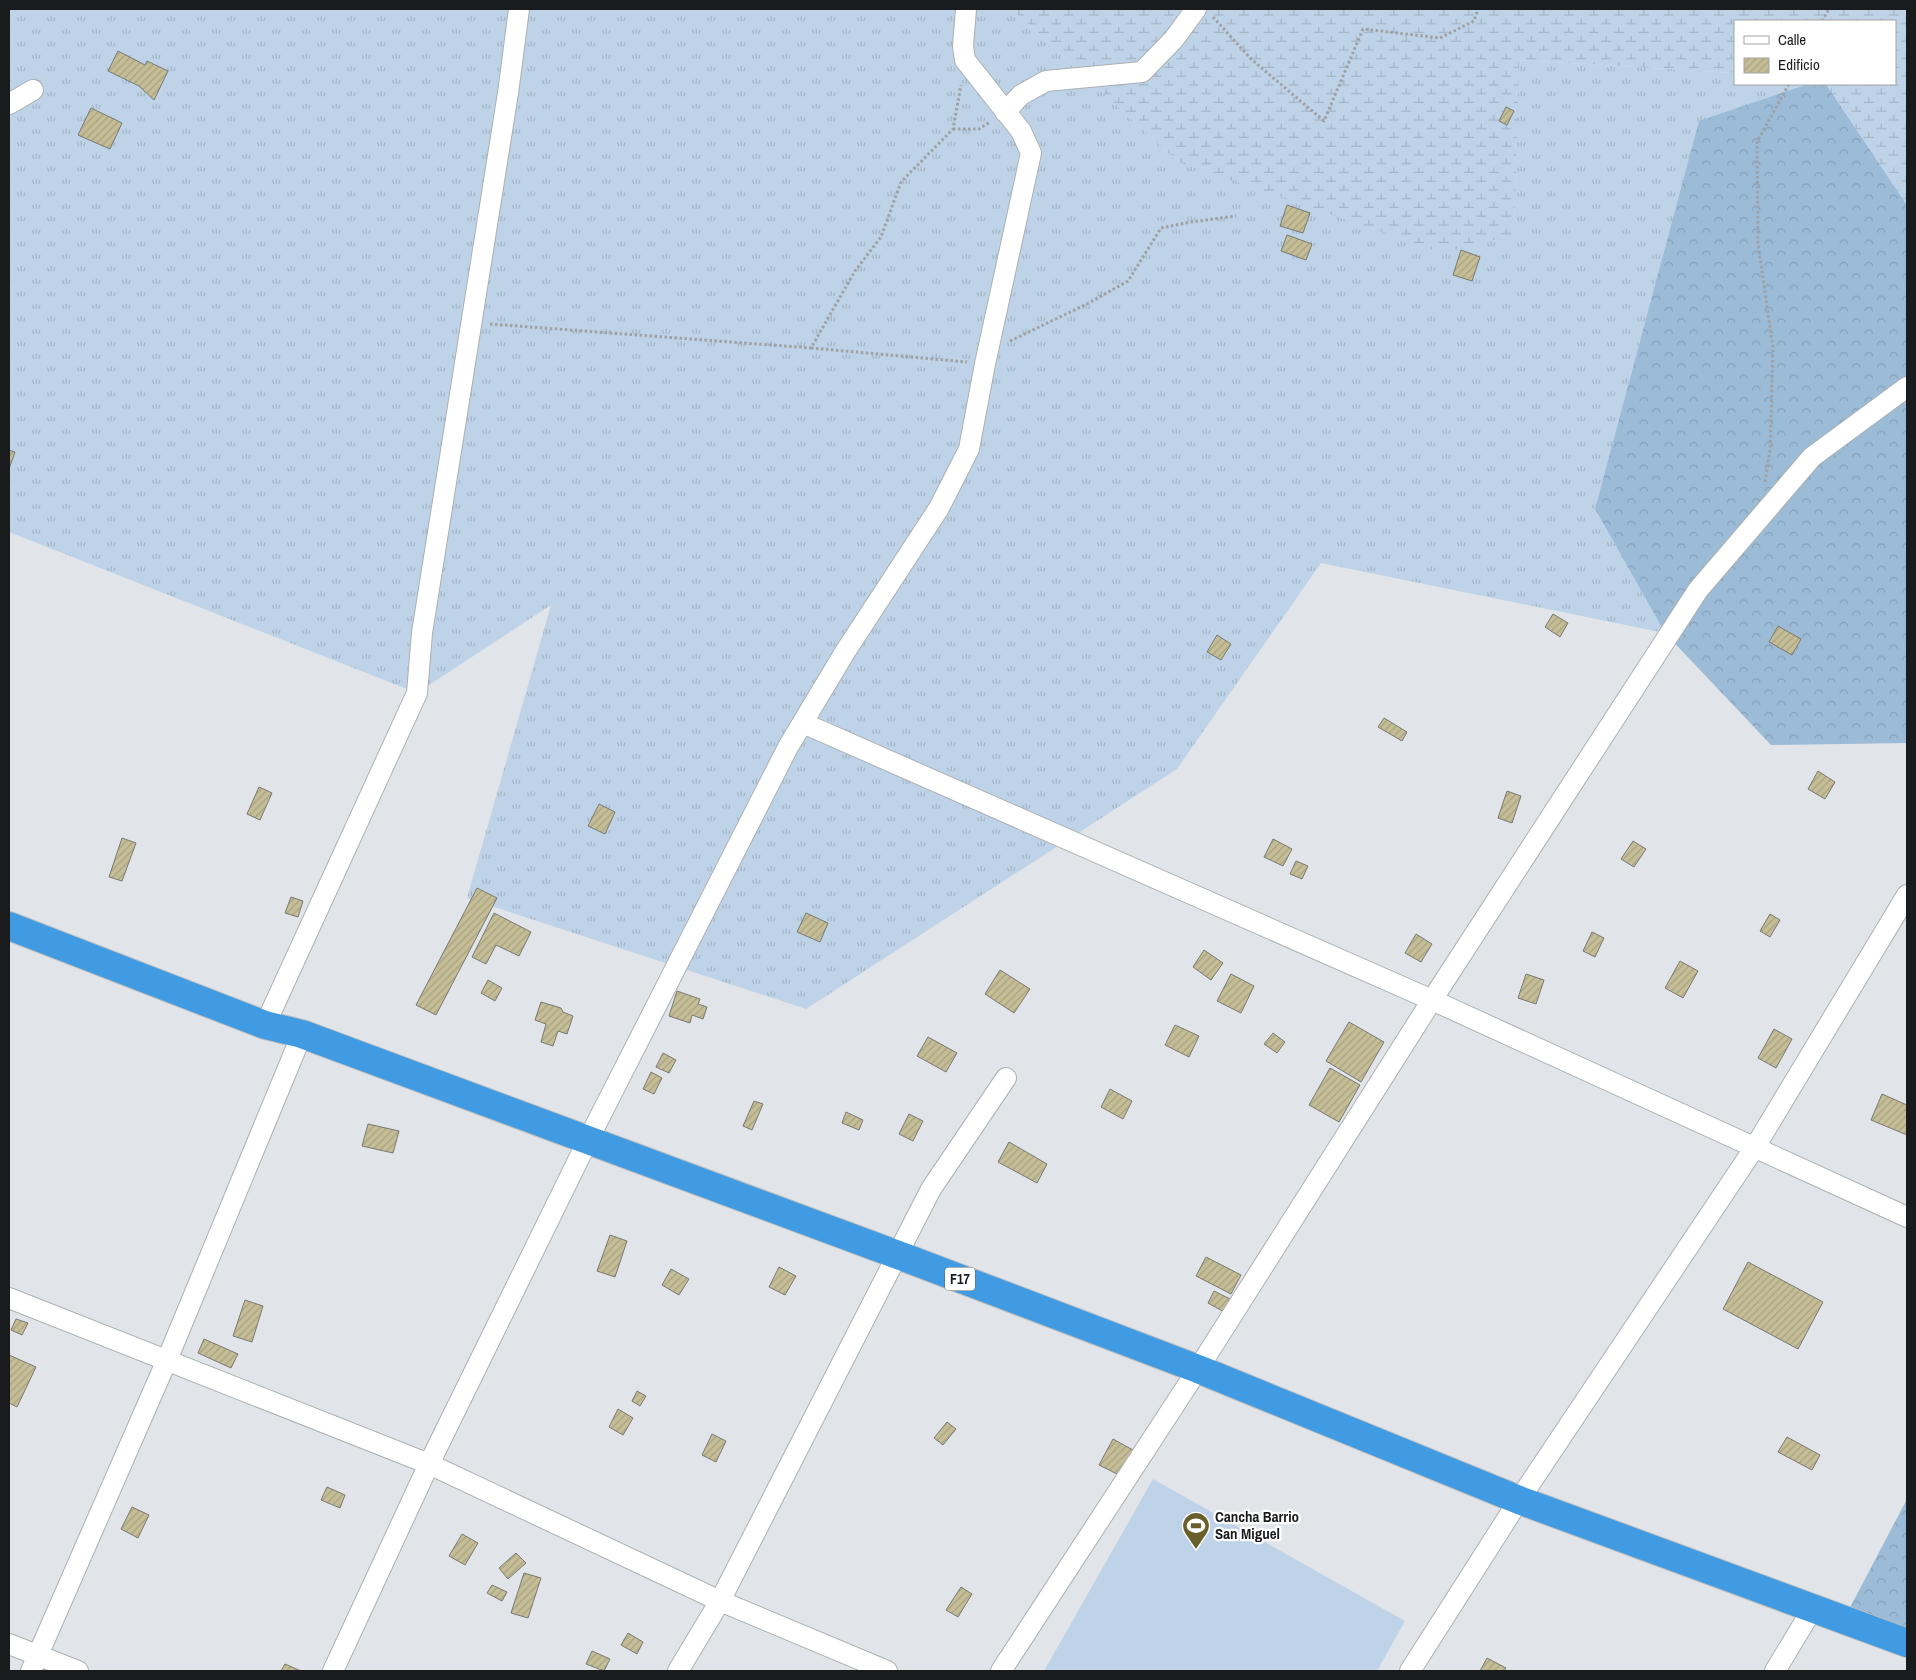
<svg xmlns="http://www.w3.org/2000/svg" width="1916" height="1680" viewBox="0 0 1916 1680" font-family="'Archivo Narrow',sans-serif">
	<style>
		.grass { fill: url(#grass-tufts) }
		.forest { fill: url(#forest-crowns) }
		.wetland { fill: url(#wetland-marsh) }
		.pitch { fill: #bed3e7 }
		.building { fill: url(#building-hatch); stroke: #797974 }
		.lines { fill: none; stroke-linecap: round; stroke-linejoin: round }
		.street-casing { stroke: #acb0b3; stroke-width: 22 }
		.highway-casing { stroke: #bfbfbf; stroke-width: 30 }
		.path { stroke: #9ea1a4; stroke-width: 3; stroke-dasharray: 2.5 2.5; stroke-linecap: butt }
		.street { stroke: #fff; stroke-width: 20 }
		.highway { stroke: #419be2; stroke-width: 28 }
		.labels { text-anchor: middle; stroke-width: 4.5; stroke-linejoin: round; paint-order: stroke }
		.shield { fill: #fff; stroke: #5f5f60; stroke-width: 1 }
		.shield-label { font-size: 14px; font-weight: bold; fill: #1a1b1c }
		.poi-label { font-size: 15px; font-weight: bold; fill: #1a1b1c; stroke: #fff; text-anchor: start }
	</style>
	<defs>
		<pattern id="grass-tufts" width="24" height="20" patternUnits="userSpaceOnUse" patternTransform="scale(1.25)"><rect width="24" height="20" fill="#bed3e7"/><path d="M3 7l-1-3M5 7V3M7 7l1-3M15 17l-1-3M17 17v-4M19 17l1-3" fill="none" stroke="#a3b5c6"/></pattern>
		<pattern id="forest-crowns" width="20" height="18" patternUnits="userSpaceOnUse" patternTransform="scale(1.25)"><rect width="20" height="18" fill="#9bbbd7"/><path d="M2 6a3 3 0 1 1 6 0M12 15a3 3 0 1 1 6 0" fill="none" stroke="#85a0b8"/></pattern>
		<pattern id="wetland-marsh" width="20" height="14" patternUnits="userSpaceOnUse" patternTransform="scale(1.25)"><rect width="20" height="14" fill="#bed3e7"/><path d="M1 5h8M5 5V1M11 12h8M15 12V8" fill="none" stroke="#a3b5c6"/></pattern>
		<pattern id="building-hatch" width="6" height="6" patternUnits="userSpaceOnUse" patternTransform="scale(1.25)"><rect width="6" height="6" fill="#c4bd96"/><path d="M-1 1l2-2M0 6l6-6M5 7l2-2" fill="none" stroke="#a8a281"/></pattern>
	</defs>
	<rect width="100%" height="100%" fill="#e1e5e9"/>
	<path class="grass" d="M9,9H1012L1178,162L1514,235L1518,60L1735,73V84H1808L1699,122L1595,509L1665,633L1321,563L1177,769L806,1009L467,898L551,605L417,693L9,532Z"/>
	<path class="forest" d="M1808,84H1826L1907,205V743L1771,745L1665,633L1595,509L1699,121Z
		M1907,1499V1643L1844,1619Z"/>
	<path class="wetland" d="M1012,9H1907V205L1826,84H1895V21H1735V73L1519,60L1514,235L1442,253L1178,162Z"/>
	<path class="pitch" d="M1153,1479L1405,1621L1377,1671H1044Z"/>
	<path class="building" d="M118,51L145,65L147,61L168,71L154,100L139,86L108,71Z
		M1506,107L1514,111L1507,125L1499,121Z
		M91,108L122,123L110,149L78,135Z
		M1287,205L1310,213L1303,233L1280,226Z
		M1287,235L1312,244L1306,260L1281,251Z
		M1461,250L1480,257L1472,281L1453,275Z
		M9,450L15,452L9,469Z
		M1553,614L1568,623L1560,637L1545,627Z
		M1778,626L1801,639L1792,655L1769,642Z
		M1217,635L1231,644L1221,660L1207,652Z
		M1384,718L1407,732L1402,741L1378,727Z
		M1818,771L1835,782L1825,799L1808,789Z
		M259,787L272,793L260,820L247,814Z
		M1507,791L1521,796L1512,823L1498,818Z
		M599,804L615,812L605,834L588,826Z
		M122,838L136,843L122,881L109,877Z
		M1273,839L1292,849L1283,866L1264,857Z
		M1633,841L1646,849L1634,867L1621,859Z
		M1296,861L1308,866L1302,879L1290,874Z
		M477,888L497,898L436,1015L416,1005Z
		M291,897L303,901L298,917L285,913Z
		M494,913L531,932L519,956L496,945L486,964L472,957Z
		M806,913L828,923L820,942L797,932Z
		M1770,914L1780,920L1770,937L1760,931Z
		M1592,932L1604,938L1595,957L1583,951Z
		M1416,934L1432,944L1421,962L1405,953Z
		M1204,950L1223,963L1211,980L1193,967Z
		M1680,961L1698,971L1683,998L1665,988Z
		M1000,970L1030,989L1014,1013L985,994Z
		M1231,974L1254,986L1241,1013L1217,1001Z
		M1526,974L1544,980L1536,1004L1518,998Z
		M488,980L502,988L495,1001L481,993Z
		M677,991L700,999L698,1004L707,1007L703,1019L692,1015L690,1023L669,1016Z
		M541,1002L561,1008L563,1012L573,1016L567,1034L558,1031L553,1046L541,1042L546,1024L535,1020Z
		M1349,1022L1384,1042L1361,1082L1326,1061Z
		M1175,1025L1199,1036L1189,1057L1165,1045Z
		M1774,1029L1792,1039L1776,1068L1758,1058Z
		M1273,1033L1285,1042L1277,1053L1264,1044Z
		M928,1037L957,1053L946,1072L917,1056Z
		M663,1053L676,1060L669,1073L656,1067Z
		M1330,1068L1360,1085L1339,1122L1309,1105Z
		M651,1072L662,1078L654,1094L643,1089Z
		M1110,1089L1132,1101L1123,1119L1101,1107Z
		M1882,1094L1907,1105V1135L1871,1120Z
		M754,1101L763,1104L752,1130L743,1126Z
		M846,1112L863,1120L859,1130L842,1123Z
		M909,1114L923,1121L913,1141L899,1134Z
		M368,1124L399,1131L393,1153L362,1146Z
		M1009,1142L1047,1164L1037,1183L998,1162Z
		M610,1235L627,1241L615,1277L597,1271Z
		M1206,1257L1241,1275L1231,1294L1196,1276Z
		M1748,1262L1823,1302L1798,1349L1723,1309Z
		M779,1267L796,1276L785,1295L769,1287Z
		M671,1269L689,1279L679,1295L662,1285Z
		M1214,1291L1234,1301L1228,1314L1208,1303Z
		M245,1300L263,1306L252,1342L233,1336Z
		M16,1319L28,1323L22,1335L11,1330Z
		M204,1339L238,1354L231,1368L198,1353Z
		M9,1355L36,1367L17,1407L9,1403Z
		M637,1391L646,1396L640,1406L632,1401Z
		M618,1409L633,1418L623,1435L609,1427Z
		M947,1422L956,1429L943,1445L934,1438Z
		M712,1434L726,1441L716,1462L702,1455Z
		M1787,1437L1820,1455L1812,1470L1778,1452Z
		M1113,1439L1133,1450L1119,1475L1099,1465Z
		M327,1487L345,1495L340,1508L321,1500Z
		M132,1507L149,1515L138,1538L121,1529Z
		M462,1534L478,1543L465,1565L449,1556Z
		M516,1553L526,1563L508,1579L499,1568Z
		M524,1573L541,1578L528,1618L511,1613Z
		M492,1585L507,1592L502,1601L487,1593Z
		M961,1587L972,1594L958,1617L946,1610Z
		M628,1633L643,1642L637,1654L621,1645Z
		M592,1651L610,1659L604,1671L586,1664Z
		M1487,1658L1506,1668L1504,1671H1480Z
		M285,1664L301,1671H281Z"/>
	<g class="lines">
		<defs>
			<path id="street" d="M9,104L33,90
				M1005,112L1021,95L1046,81L1142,72L1174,39L1196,9
				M803,723L1432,1000L1907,1217
				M265,1025L417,693L422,633L508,93L519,9
				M9,1298L429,1464L720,1601L887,1671
				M9,1644L78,1671
				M31,1671L167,1360L302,1034
				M333,1671L429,1464L588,1140L788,747L845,652L939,508L969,449L985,364L1031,153L1021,131L965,60L963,46L966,9
				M678,1671L720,1601L931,1189L1006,1078
				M1001,1671L1198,1369L1432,1000L1698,590L1812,457L1907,387
				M1410,1671L1519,1500L1755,1147L1907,895
				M1775,1671L1813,1608"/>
			<path id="highway" d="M9,926L265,1025L302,1034L898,1255L1198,1369L1519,1500L1907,1643"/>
		</defs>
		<use href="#street" class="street-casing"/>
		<use href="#highway" class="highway-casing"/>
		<path class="path" d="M1213,17L1251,59L1324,121L1363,29L1440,38L1474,21L1478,9
			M1822,21L1829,9
			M953,129H979L990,122
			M490,324L811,348L855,271L881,237L901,182L953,129L961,85
			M1010,341L1087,304L1128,281L1161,228L1191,222L1236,216
			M811,348L967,362
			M1765,482L1770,450L1773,349L1758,243L1757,142L1789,84"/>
		<use href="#street" class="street"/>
		<use href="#highway" class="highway"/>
	</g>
	<defs>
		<symbol id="stadium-pin" viewBox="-11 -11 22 30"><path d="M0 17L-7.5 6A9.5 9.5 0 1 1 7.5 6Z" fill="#695f2b" stroke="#fff"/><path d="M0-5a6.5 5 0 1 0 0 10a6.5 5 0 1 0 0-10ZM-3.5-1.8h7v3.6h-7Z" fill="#fff"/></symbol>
	</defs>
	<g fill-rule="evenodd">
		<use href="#stadium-pin" x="1180" y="1510" width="32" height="43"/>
	</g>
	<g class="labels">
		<rect class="shield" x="945" y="1267.5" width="30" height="23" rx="4"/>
		<g class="shield-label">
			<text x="960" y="1284">F17</text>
		</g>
		<g class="poi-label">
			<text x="1215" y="1522">Cancha Barrio<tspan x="1215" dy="17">San Miguel</tspan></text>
		</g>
	</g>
	<rect width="1916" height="1680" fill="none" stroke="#1a1b1c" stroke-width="20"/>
	<rect x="1734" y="20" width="162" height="65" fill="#ffffff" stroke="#a3a4a4"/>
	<rect x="1744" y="36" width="25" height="8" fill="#ffffff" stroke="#a3a4a4"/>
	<text x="1778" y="45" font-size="15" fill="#1a1b1c">Calle</text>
	<rect x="1744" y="58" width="25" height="15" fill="url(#building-hatch)" stroke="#a3a4a4"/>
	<text x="1778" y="70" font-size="15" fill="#1a1b1c">Edificio</text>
</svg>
